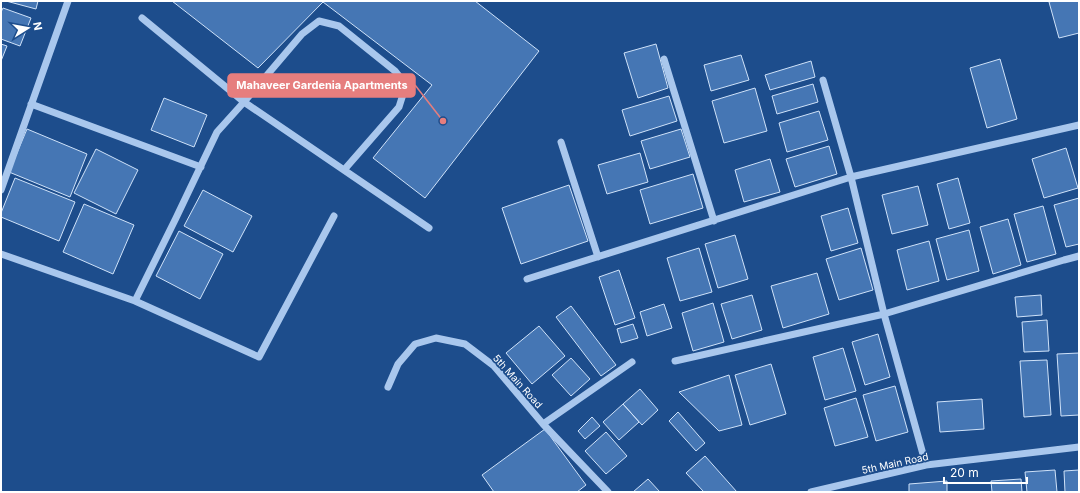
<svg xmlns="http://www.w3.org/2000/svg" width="1080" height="493" viewBox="0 0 1080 493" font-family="Inter,sans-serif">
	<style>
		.building { fill: #4576b4; stroke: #cfe2f9 }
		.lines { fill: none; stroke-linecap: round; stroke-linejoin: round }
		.minor { stroke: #a9c7ed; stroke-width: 7 }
		.labels { text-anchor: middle; stroke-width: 3.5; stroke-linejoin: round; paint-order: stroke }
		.street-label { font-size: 10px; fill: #fff; stroke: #1d4d8c }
		.leader { fill: none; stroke: #e67e7e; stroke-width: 1.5 }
		.callout-dot { fill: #e67e7e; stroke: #1d4d8c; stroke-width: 1.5 }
		.callout { fill: #e67e7e; stroke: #e67e7e; stroke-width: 1.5 }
		.callout-label { font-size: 11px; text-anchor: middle; font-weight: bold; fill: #fff }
	</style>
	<rect width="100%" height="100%" fill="#1d4d8c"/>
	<path class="building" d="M6,1H38L36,9Z
		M172,1H475L539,51L425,198L373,158L432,85L323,2L258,68Z
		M1053,1H1079V33L1059,38L1049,2Z
		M3,8L31,18L20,46L1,39V12Z
		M1,44L7,46L1,61Z
		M656,44L668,88L638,98L624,53Z
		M741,55L749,80L711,91L704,65Z
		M1000,59L1017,119L987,128L970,68Z
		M811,61L815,77L770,90L765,75Z
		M813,84L818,102L777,114L772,96Z
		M755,88L767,131L724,143L712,101Z
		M669,96L677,121L630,136L622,110Z
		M164,98L207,115L194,147L151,130Z
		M819,111L828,140L787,152L779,123Z
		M27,129L87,154L70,197L9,172Z
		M681,129L690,157L650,169L641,141Z
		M829,146L837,174L795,187L786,159Z
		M1066,148L1078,188L1044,198L1032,159Z
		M96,149L138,170L116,214L74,193Z
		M640,153L648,182L607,194L598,165Z
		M770,159L780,192L744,202L735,170Z
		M693,174L703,208L650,224L640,190Z
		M15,178L75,202L59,241L1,217V213Z
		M958,178L970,223L949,229L937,184Z
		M569,185L588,241L521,264L502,208Z
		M918,186L928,225L892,234L882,195Z
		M203,190L252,216L233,252L184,226Z
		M1079,198V244L1066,247L1054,205Z
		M84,204L134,225L113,274L63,252Z
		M1043,206L1056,254L1027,262L1014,214Z
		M848,208L858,243L831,251L821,216Z
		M1008,219L1021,265L993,274L980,227Z
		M969,230L979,271L947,280L936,239Z
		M179,231L223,254L200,299L156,276Z
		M735,235L748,279L718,288L705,244Z
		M929,241L939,281L907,290L897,250Z
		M699,248L712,292L680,301L667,258Z
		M861,248L873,290L839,300L826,259Z
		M619,270L635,318L615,325L599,277Z
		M817,273L829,314L783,328L771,286Z
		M752,295L762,330L732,339L721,304Z
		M1041,295L1042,315L1017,317L1015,297Z
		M713,303L724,342L693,351L682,313Z
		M664,304L672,328L647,336L640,312Z
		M571,306L616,365L601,376L556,317Z
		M1047,320L1049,351L1024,352L1022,322Z
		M633,324L638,338L621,343L617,329Z
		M539,326L565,356L532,384L506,353Z
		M878,334L890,377L865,385L852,342Z
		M843,348L856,391L825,400L813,357Z
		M1079,353V415L1061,416L1057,354Z
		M571,358L590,379L571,396L552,375Z
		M1047,360L1051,415L1024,417L1020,361Z
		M771,364L786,414L750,425L735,375Z
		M729,375L742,425L719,431L679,392Z
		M895,386L908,432L876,441L863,395Z
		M640,389L658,410L642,425L623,404Z
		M856,398L868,437L835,446L824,408Z
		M982,399L984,429L940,432L937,402Z
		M623,404L639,422L619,440L603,422Z
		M678,412L705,443L696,451L669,421Z
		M592,417L600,426L585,439L578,431Z
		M545,429L586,485L577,492H494L482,475Z
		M606,432L627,456L606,474L585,451Z
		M705,456L737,492H704L686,473Z
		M1055,470L1057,492H1027L1025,472Z
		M1079,470V492H1065L1064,471Z
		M648,479L660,492H633Z
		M1021,479L1022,492H992L991,481Z
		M947,481V492H909V484Z"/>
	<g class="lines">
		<path class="minor" d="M142,18L244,102L302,34L319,21L339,26L395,71L406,85L399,107L344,170
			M664,59L714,221
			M823,80L851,177L1079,125
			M31,104L201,167
			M561,142L598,257
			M1,190L68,1
			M1,254L135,301L176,218L217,132L244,102L429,228
			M527,279L851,177L884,314L926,465
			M135,301L259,357L334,216
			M675,361L884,314L1064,260L1079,256
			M388,387L398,364L415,344L436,338L465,344L494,366L543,424L608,492
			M543,424L632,362
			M811,492L926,465L1079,447"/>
	</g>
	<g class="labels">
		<g class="street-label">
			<text transform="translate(518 381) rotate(48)" y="4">5th Main Road</text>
			<text transform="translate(895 463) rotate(-12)" y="4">5th Main Road</text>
		</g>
	</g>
	<path class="leader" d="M443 121L415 85"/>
	<circle class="callout-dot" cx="443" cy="121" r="4"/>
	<rect class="callout" x="228" y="74" width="187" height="23" rx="4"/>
	<g class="callout-label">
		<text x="322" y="89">Mahaveer Gardenia Apartments</text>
	</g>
	<rect width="1080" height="493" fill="none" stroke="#ffffff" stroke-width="4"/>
	<g transform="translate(28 28) rotate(79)" stroke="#1d4d8c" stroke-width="3" paint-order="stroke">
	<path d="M0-3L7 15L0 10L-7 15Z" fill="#ffffff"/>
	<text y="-6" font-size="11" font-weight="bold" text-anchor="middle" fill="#ffffff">N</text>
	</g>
	<path d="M944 477v6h83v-6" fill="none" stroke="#ffffff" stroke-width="2"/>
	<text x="950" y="477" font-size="12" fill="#ffffff" stroke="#1d4d8c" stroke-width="3" paint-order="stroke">20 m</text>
</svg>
